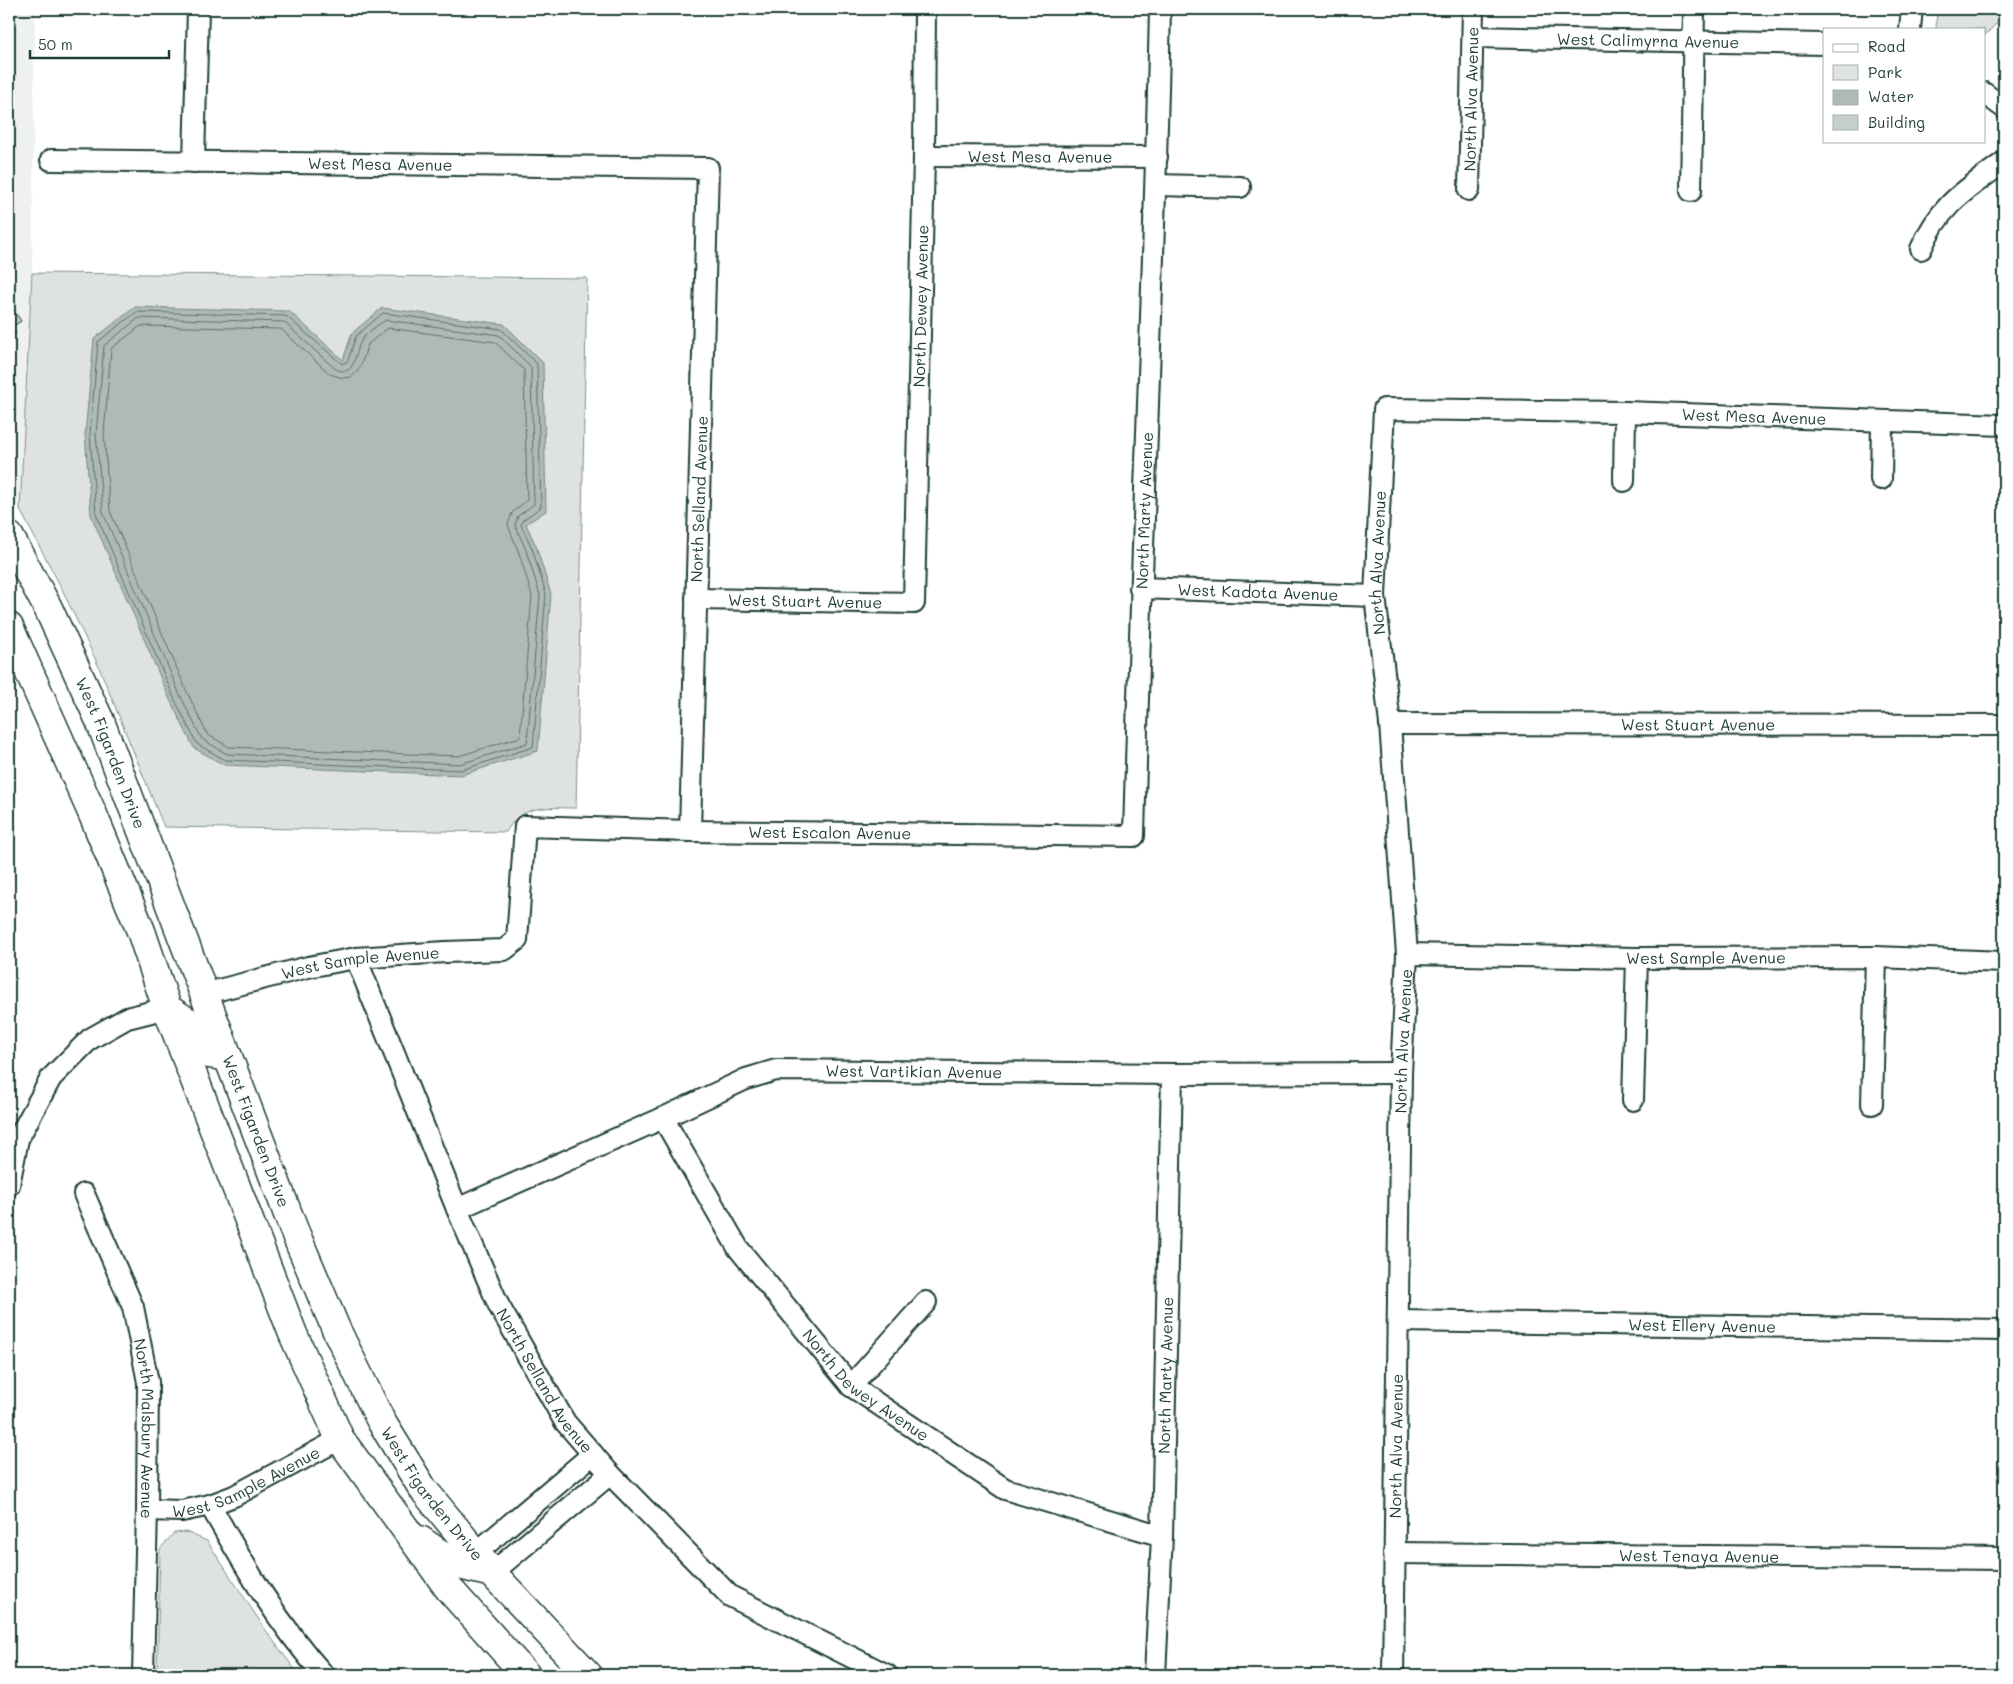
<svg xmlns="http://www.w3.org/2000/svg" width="2013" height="1684" viewBox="0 0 2013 1684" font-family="Mali,sans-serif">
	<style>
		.built { fill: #eef1f0 }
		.green { fill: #dee3e2; stroke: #7e908b }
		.water { fill: #afbab7; stroke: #758883 }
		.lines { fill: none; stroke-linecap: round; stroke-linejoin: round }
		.shore { stroke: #596f68; stroke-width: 1 }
		.building { fill: #c7cfcc; stroke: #1f3d34 }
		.minor-casing { stroke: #1f3d34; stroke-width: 24 }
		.primary-casing { stroke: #1f3d34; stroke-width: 31 }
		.minor { stroke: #fff; stroke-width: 20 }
		.primary { stroke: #fff; stroke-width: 28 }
		.labels { text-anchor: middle; stroke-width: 4.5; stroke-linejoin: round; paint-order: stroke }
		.street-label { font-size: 16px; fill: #1f3d34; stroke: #fff }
	</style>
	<rect width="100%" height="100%" fill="#fff"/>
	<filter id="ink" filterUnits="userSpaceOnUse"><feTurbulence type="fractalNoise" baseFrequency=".02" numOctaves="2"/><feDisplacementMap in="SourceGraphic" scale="10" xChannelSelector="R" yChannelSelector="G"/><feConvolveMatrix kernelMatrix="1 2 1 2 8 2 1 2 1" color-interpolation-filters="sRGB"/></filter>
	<g filter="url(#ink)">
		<path class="built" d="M9,9H35L32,273L20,510L9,492Z"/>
		<path class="green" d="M1937,9H2004V16L1984,36V29H1936Z
			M32,273L587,278L576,808C546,808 523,803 506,832L164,827L99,667L60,585L20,510Z
			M186,1532L207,1541L267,1632L299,1675H157L160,1549L174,1533Z"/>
		<path class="water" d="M135,307L289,311L343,360L352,333L382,308L504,324L543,363L546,511L526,524L536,546L551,594L538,751L461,775L224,765L194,748L170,700L91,515L85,434L94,339Z"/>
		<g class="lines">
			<path class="shore" d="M137,312L286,316L342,364L348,361L356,336L383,313L501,329L537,364L541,507L523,520L521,525L532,548L546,594L533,747L461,770L225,760L197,744L174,698L96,514L90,434L98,342Z
				M139,318L284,322L334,368C357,381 354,350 362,340C366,333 379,324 386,320L499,335L531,367L534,504L518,516L515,525L526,550L540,595L527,743L460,764L227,754L202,739L180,695L103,512L96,434L104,346Z
				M141,326L281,329L330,374L343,378L351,377L357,372L361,365L368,344L388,328L495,342L524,370L527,500L512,513L508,525L519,553L532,596L520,737L459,756L229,747L207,734L187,692L110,511L104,434L111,349Z"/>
		</g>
		<path class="building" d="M9,304L21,321L12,327L16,333L9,338Z"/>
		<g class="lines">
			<defs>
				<g id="minor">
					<path d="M1910,29L1912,9"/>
					<path id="s1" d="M1473,37L1824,44"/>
					<path d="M1984,93L2004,108"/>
					<path id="s2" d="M924,156L1157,157"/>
					<path id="s3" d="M51,160L708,168L690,831"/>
					<path d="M194,162L198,9"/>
					<path d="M1156,185L1240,187"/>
					<path id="s4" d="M1469,190L1473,9"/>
					<path d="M1691,191L1694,9"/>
					<path d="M1921,249C1940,204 1966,190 2004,162"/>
					<path d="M1881,479L1882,422"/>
					<path d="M1624,481L1625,412"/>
					<path id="s5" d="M1140,588L1375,596"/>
					<path id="s6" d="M696,599L914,603L924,156L925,9"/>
					<path id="s7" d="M1390,724L2004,725"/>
					<path id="s8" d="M1407,954L1637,958L1876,957L2004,962"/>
					<path id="s9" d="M356,958L457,1209L499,1306L565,1422L610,1474L730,1596L887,1675"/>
					<path id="s10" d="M203,994L308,967L356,958L445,952L504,950L517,940L525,826L690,831L1134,836C1141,560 1154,285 1160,9"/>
					<path d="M1633,1100L1637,958"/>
					<path d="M1872,1104L1876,957"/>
					<path id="s11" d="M663,1118L738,1248L851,1386L1005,1489L1162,1536"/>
					<path d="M9,1185L18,1139L51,1078L90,1039L127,1018L167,1008"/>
					<path id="s12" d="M84,1194L133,1307L148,1382L147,1510L143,1675"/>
					<path id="s13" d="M457,1209L663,1118L746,1079L776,1070L1172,1074L1401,1073"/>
					<path id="s14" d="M1398,1321L2004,1330"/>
					<path d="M851,1386L926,1302"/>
					<path d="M210,1505C244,1565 278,1624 324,1675"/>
					<path id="s15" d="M147,1510L182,1511L210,1505L234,1496L340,1439"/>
					<path d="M476,1553L593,1454"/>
					<path id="s16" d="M1394,1553L2004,1559"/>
					<path d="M492,1573L610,1474"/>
					<path id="s17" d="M1155,1675L1162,1536L1172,1074"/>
					<path id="s18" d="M1393,1675L1401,1073L1407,954L1390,724L1375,596L1384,409L1625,412L2004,425"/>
				</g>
				<g id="primary">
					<path id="s19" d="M9,536L48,608L100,721L294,1230L336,1329L381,1421L423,1489L492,1573L588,1675"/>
					<path d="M9,627L94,817L141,931L167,1008L293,1334L340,1439L450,1590L526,1675"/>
					<path d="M168,1009L193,1025L209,1054L228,1057"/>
					<path d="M420,1540L446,1558L463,1566L492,1573"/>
				</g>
			</defs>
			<use href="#minor" class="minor-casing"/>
			<use href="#primary" class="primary-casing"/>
			<use href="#minor" class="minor"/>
			<use href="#primary" class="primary"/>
		</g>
	</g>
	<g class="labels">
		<g class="street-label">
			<text dy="6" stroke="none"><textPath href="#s1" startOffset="175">West Calimyrna Avenue</textPath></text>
			<text dy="6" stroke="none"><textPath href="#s4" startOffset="91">North Alva Avenue</textPath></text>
			<text dy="6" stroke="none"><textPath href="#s2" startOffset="116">West Mesa Avenue</textPath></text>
			<text dy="6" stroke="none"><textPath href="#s3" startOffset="329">West Mesa Avenue</textPath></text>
			<text dy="6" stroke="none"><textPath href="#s6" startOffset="515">North Dewey Avenue</textPath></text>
			<text dy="6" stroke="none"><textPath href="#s18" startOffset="1638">West Mesa Avenue</textPath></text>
			<text transform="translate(699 499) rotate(-88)" y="6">North Selland Avenue</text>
			<text dy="6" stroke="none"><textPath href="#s10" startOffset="1371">North Marty Avenue</textPath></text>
			<text dy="6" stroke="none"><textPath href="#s18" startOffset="1114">North Alva Avenue</textPath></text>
			<text dy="6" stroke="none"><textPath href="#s5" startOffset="118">West Kadota Avenue</textPath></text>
			<text dy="6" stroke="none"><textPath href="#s6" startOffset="109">West Stuart Avenue</textPath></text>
			<text dy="6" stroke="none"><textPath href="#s7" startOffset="308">West Stuart Avenue</textPath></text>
			<text dy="6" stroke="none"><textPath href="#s19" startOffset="240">West Figarden Drive</textPath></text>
			<text dy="6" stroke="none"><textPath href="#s10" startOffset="741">West Escalon Avenue</textPath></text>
			<text dy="6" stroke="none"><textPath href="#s8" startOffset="299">West Sample Avenue</textPath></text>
			<text dy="6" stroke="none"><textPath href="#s10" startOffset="161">West Sample Avenue</textPath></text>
			<text dy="6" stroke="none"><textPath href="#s18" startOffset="634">North Alva Avenue</textPath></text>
			<text dy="6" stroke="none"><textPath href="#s13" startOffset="486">West Vartikian Avenue</textPath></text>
			<text dy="6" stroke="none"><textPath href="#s19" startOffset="645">West Figarden Drive</textPath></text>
			<text dy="6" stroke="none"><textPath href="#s14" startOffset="304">West Ellery Avenue</textPath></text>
			<text dy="6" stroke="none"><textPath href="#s17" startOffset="300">North Marty Avenue</textPath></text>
			<text dy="6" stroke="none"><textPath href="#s9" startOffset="464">North Selland Avenue</textPath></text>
			<text dy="6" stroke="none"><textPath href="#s11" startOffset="339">North Dewey Avenue</textPath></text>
			<text dy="6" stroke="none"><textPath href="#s12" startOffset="246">North Malsbury Avenue</textPath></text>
			<text dy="6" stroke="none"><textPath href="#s18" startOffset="229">North Alva Avenue</textPath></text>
			<text dy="6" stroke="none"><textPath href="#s15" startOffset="105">West Sample Avenue</textPath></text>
			<text dy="6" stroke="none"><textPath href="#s19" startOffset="1050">West Figarden Drive</textPath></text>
			<text dy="6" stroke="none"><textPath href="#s16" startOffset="305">West Tenaya Avenue</textPath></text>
		</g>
	</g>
	<rect width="2013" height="1684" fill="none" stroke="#fff" stroke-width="30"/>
	<rect x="15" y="15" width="1983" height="1654" fill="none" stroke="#1f3d34" stroke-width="2" filter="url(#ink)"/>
	<rect x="1823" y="28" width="162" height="115" fill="#ffffff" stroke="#a5b1ae"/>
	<rect x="1833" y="44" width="25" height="8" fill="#ffffff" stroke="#a5b1ae"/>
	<text x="1868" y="52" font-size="15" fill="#1f3d34">Road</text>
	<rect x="1833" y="65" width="25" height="15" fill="#dee3e2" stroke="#a5b1ae"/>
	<text x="1868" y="78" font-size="15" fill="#1f3d34">Park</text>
	<rect x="1833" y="90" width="25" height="15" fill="#afbab7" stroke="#a5b1ae"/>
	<text x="1868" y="102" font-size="15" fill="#1f3d34">Water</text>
	<rect x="1833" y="115" width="25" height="15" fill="#c7cfcc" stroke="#a5b1ae"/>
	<text x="1868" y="128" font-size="15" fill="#1f3d34">Building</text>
	<path d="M30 50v8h139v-8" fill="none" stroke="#1f3d34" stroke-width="2.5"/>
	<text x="38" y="50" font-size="15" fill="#1f3d34" stroke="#ffffff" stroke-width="4" paint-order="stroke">50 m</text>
</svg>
